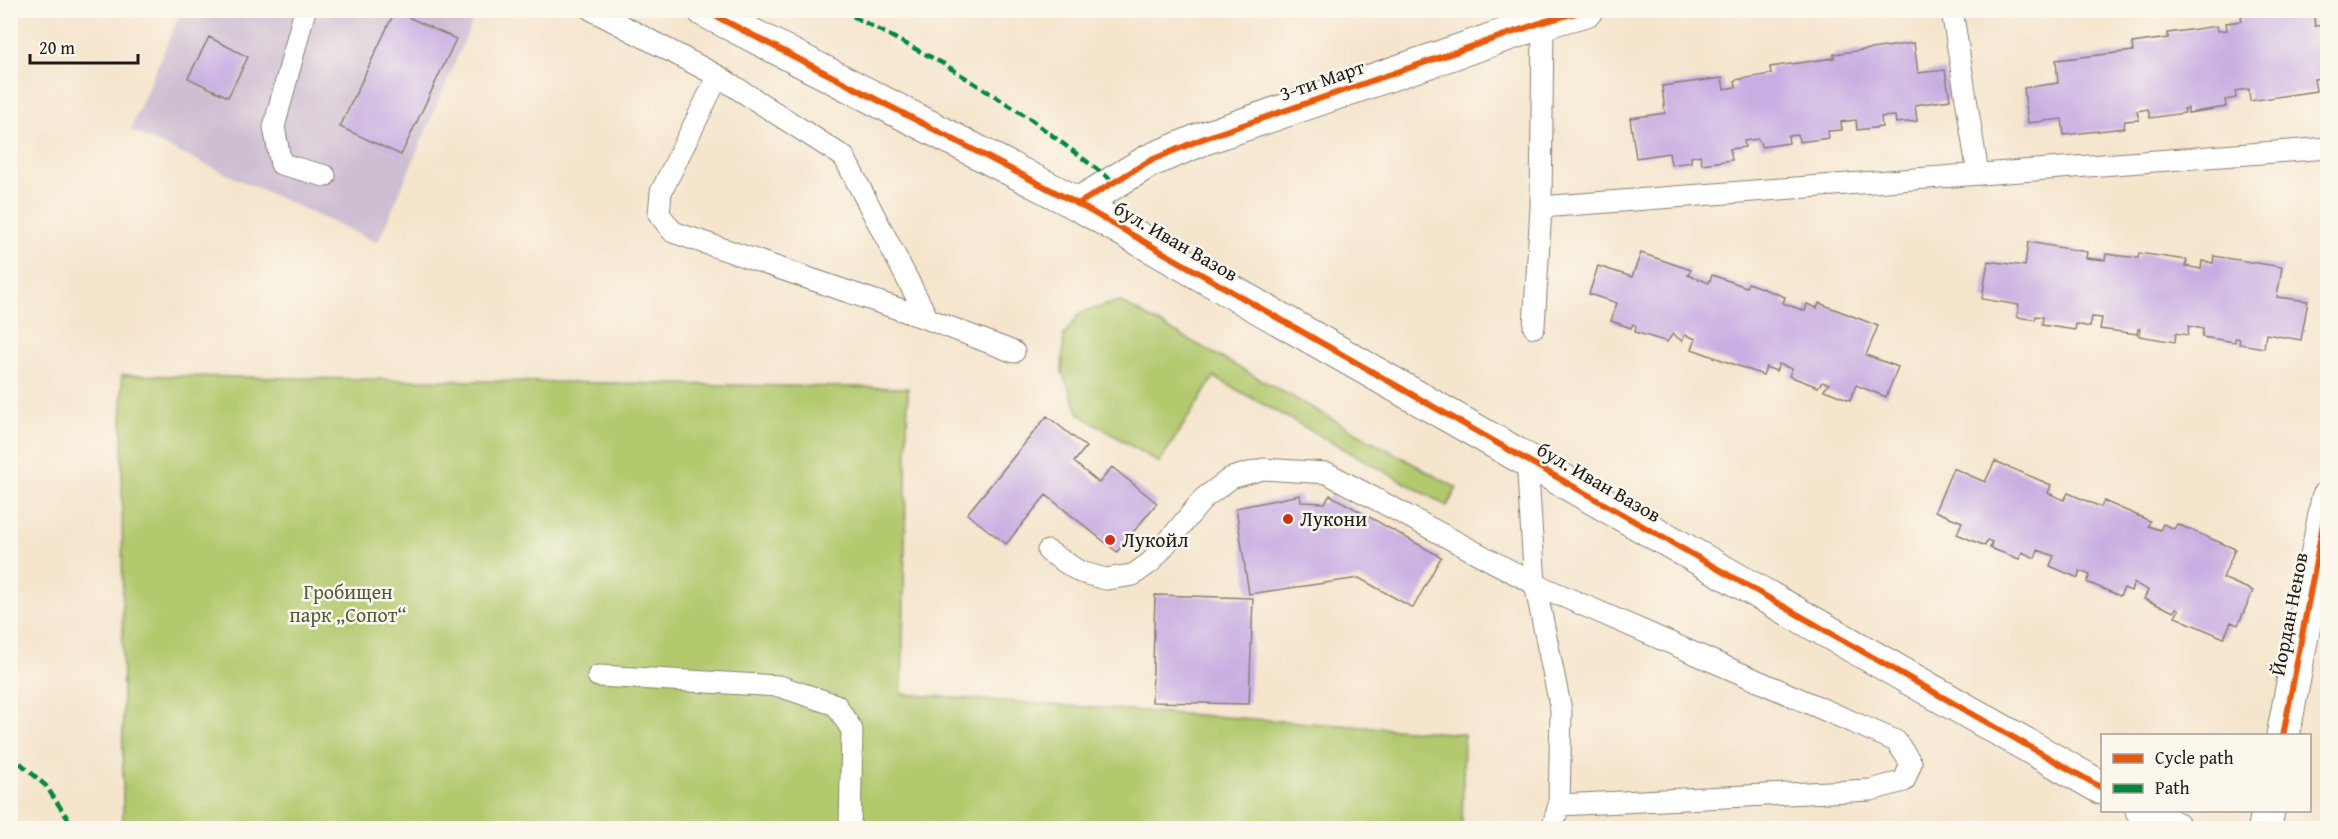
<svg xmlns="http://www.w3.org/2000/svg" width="2338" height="839" viewBox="0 0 2338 839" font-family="'Gentium Book Plus',serif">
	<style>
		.industrial { fill: #cebed2 }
		.green { fill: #b2c96e; stroke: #677245; stroke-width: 1.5 }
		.building { fill: #c7aee2 }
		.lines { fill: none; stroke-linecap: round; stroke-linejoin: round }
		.lane-casing { stroke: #888074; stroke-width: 23 }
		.street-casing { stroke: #888074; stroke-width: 35 }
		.secondary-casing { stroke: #888074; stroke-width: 35 }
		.primary-casing { stroke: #888074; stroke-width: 35 }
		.lane { stroke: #fff; stroke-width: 21 }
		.street { stroke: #fff; stroke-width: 33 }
		.secondary { stroke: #fff; stroke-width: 33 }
		.primary { stroke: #fff; stroke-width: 33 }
		.quiet { stroke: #00873e; stroke-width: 4.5; stroke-dasharray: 9 4.5; stroke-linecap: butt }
		.cycleway-casing { stroke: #fbf7ec; stroke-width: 10 }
		.cycleway { stroke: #e8590c; stroke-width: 6 }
		.poi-dot { fill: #c8321e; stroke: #fbf7ec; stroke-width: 2 }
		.labels { text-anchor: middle; stroke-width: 5; stroke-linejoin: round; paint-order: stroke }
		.street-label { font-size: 20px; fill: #1c1c1c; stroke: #fbf7ec }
		.poi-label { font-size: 20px; fill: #1c1c1c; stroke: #fbf7ec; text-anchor: start }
		.park-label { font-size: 20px; fill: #505939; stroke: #fbf7ec }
	</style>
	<rect width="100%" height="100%" fill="#fbf7ec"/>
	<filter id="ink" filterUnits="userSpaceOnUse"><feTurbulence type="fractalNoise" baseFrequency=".0167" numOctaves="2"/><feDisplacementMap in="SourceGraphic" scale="12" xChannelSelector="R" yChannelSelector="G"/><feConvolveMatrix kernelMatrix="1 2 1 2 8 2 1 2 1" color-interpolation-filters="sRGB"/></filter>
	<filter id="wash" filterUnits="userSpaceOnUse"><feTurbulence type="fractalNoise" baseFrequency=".008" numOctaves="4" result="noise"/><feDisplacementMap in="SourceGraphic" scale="24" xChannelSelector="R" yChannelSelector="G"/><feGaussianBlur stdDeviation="1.35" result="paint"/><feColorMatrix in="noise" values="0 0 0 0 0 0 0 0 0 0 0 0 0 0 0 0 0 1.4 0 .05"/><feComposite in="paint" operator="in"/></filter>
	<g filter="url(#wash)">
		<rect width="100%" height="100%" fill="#f5e5cd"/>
		<path class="industrial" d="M181,11H477L378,243L130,130Z"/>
		<path class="green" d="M1119,301L1457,488L1447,506L1214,377L1159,463L1079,414L1062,372L1064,335L1080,313Z
			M122,375L908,388L902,694L1464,734L1462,828H123Z"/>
		<g id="blocks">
			<path class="building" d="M2277,10H2313L2315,26L2328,25V77L2314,79L2316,91L2250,101L2249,89L2235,91L2236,98L2225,100L2226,107L2188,113V108L2184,109L2185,113L2150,118L2148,109L2137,111L2139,120L2125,121L2124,128L2064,135L2062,119L2028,123L2024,88L2058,83L2056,60L2133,51L2132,43L2168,38V33L2217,26L2218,31L2227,30L2226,23L2242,21L2241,16Z
				M395,11L456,39L401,155L340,127Z
				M209,37L248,57L228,97L188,78Z
				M1914,43L1918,73L1945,70L1950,100L1915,105L1917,121L1896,123L1895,116L1881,117L1882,127L1857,130L1856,120L1841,122L1842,130L1828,131L1829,138L1799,142L1798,135L1788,136L1789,143L1762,147L1758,139L1744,141L1745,147L1730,149L1732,160L1702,164L1700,155L1691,157V162L1671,165L1669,153L1636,158L1630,118L1665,113L1662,86L1722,78L1724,89L1736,87L1735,80L1771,74L1770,67L1834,58V54Z
				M2028,242L2087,252L2086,258L2105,260L2106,254L2138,258L2139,253L2187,260L2185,266L2201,269L2202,261L2213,263L2214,256L2282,267L2277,297L2308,301L2301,340L2266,334L2264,348L2239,344L2240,339L2235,338V342L2202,337L2203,329L2189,326L2188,335L2176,333L2175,342L2139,336L2140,329H2138L2137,334L2100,329L2102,318L2092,317L2090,327L2076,324L2075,330L2042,325L2043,317L2036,316L2035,320L2017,317L2019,305L1982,299L1988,261L2025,266Z
				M1641,253L1691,270L1688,275L1709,283L1712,275L1746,287L1748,283L1785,297L1783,303L1805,311L1807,304L1817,308L1819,303L1878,326L1866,355L1898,367L1886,397L1856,385L1850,400L1824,390L1829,384L1822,382L1818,387L1789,376L1792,369L1779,364L1776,371L1766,367L1763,375L1692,349L1696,339L1685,335L1682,341L1673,334L1667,342L1635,332L1636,326L1633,324L1631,328L1611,321L1617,303L1589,294L1598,266L1632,277Z
				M1047,416L1086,447L1074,462L1099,483L1112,467L1157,503L1117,552L1046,495L1006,544L967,514Z
				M1995,461L2051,485L2048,493L2064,500L2068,493L2101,507L2104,501L2150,521L2148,526L2160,530L2163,524L2174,529L2177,524L2235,549L2223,578L2253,591L2238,625L2231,622L2224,638L2175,617L2179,610L2176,608L2174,612L2144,599L2148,590L2134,583L2131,591L2124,588L2120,596L2087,582L2090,575L2080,571L2078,578L2050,566L2054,556L2038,550L2035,558L2022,552L2019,559L1990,548L1992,542L1987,540L1985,546L1957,534L1962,522L1935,511L1953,468L1985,482Z
				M1300,495L1301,502L1325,503L1330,495L1441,557L1413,608L1359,578L1249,594L1236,508Z
				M1155,595L1253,598L1249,704L1152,702Z"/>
		</g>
	</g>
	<g filter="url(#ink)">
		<use href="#blocks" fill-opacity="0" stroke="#888074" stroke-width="1.5"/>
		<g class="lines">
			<defs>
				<path id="lane" d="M305,10L274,127L281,164L325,176
					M592,10L718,76L844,157L928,319
					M1952,10L1978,174
					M718,76L661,192L659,214L673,232L928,319L1014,352
					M1541,207L2328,148
					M1534,327L1541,207L1543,22
					M1527,460L1535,584L1561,710L1559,805L1552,828
					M1048,551L1080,572L1106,579L1133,575L1151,562L1204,498L1231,478L1263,469L1327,473L1535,584L1896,741L1911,763L1904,781L1871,790L1559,805
					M598,676L779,686L836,705L852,730L850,828"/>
				<path id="street" d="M2283,736L2328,498
					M2265,828L2268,810"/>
				<path id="secondary" d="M1078,204L1149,161L1202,139L1543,22L1586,10"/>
				<path id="primary" d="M704,10L1078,204L2102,788
					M2142,810L2174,828"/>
			</defs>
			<use href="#lane" class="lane-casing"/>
			<use href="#street" class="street-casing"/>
			<use href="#secondary" class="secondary-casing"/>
			<use href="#primary" class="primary-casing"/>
			<use href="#lane" class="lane"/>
			<use href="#street" class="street"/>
			<use href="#secondary" class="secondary"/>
			<use href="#primary" class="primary"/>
			<path class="quiet" d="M841,10L944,64L1029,118L1114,182
				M10,754L46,786L74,828"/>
			<defs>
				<path id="cycleway" d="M704,10L1078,204L2102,788
					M1078,204L1149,161L1202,139L1543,22L1586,10
					M2283,736L2328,498"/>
			</defs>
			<use href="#cycleway" class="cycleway-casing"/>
			<use href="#cycleway" class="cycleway"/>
		</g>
	</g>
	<g class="poi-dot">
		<circle cx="1288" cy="519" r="6"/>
		<circle cx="1110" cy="540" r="6"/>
	</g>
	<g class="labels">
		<g class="street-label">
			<text transform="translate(1322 80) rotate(-19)" y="7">3-ти Март</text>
			<text transform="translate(1176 241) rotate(30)" y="7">бул. Иван Вазов</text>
			<text transform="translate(1599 482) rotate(30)" y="7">бул. Иван Вазов</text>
			<text transform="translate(2289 614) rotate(-79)" y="7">Йордан Ненов</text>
		</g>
		<g class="poi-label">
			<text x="1300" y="526">Лукони</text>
			<text x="1122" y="547">Лукойл</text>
		</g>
		<g class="park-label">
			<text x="348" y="599">Гробищен<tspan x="348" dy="23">парк „Сопот“</tspan></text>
		</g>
	</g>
	<rect width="2338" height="839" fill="none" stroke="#fbf7ec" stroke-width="36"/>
	<rect x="2101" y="734" width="210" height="78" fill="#fbf7ec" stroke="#a29f99" stroke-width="1.5"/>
	<rect x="2113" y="754" width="30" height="9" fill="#e8590c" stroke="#a29f99" stroke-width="1.5"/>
	<text x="2155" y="764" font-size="18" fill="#1c1c1c">Cycle path</text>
	<rect x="2113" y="784" width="30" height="9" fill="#00873e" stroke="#a29f99" stroke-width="1.5"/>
	<text x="2155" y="794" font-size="18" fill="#1c1c1c">Path</text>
	<path d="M30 54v9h108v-9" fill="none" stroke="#1c1c1c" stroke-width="3"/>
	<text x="39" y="54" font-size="18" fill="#1c1c1c" stroke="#fbf7ec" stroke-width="4.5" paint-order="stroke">20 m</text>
</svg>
